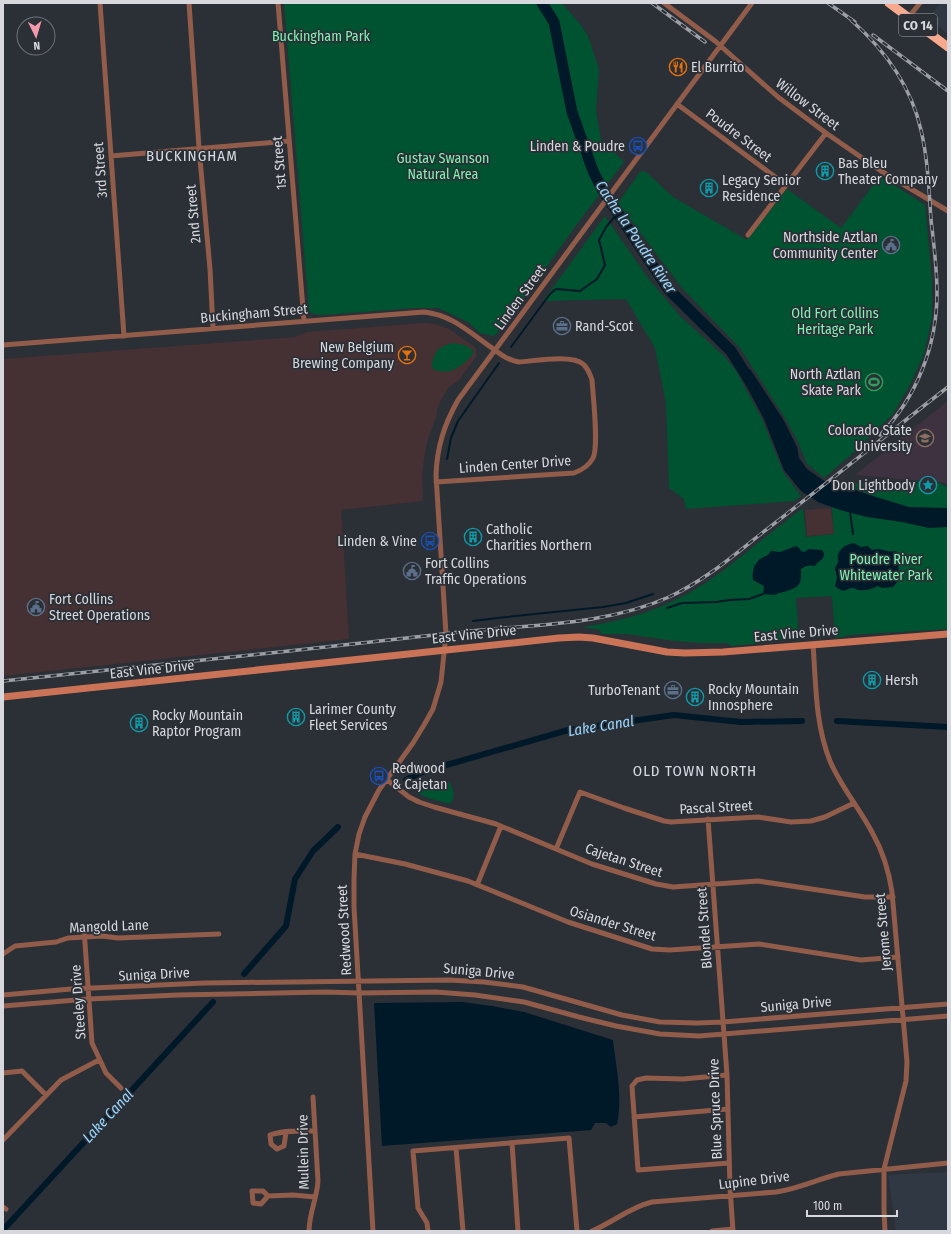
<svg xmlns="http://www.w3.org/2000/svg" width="951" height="1234" viewBox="0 0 951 1234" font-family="'Fira Sans Condensed',sans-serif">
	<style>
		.built { fill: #303844 }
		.industrial { fill: #453033 }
		.education { fill: #3e3240 }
		.green { fill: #005330 }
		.water { fill: #001929 }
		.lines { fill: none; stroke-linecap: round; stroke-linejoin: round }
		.stream { stroke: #001929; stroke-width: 2 }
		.canal { stroke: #001929; stroke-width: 6 }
		.river { stroke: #001929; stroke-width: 11 }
		.street { stroke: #925c4a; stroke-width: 5 }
		.secondary { stroke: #ca7357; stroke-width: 7 }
		.highway { stroke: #f9a98e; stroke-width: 9 }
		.rail-casing { stroke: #9c9fa5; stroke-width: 3.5 }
		.rail { stroke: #2b2f36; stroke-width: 2; stroke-dasharray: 6; stroke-linecap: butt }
		.labels { text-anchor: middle; stroke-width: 3.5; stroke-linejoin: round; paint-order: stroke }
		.shield { fill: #2b2f36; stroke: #a3a5ab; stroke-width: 1 }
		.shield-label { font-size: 13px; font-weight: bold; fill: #d6d8dd }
		.park-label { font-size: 14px; fill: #7ef3b2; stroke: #2b2f36 }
		.poi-label { font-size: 14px; fill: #d6d8dd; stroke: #2b2f36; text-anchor: start }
		.street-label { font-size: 14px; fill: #d6d8dd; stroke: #2b2f36 }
		.neighbourhood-label { font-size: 15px; letter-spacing: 1px; fill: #d5dbe4; stroke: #2b2f36 }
		.water-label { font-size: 15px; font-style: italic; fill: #98d6fe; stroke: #2b2f36 }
	</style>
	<rect width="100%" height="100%" fill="#2b2f36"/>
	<path class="built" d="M940,3H948V34L928,19Z
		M948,1172V1231H896L888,1175Z"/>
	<path class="industrial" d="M424,323L436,324L449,329L476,348V357L459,380L448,388L441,400L437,410V414L427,442L424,460L422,475L423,501L341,510L342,522L349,639L3,676V359L295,337L307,332Z
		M831,508L834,534L807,536L805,510Z"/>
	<path class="education" d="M948,401V483L855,475Z"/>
	<path class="green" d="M284,3H562L581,25L588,36L599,69L596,111L601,140L624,162L577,224L508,321L494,336L480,333L468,322L438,308H415L323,315L313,314L309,311Z
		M645,171L673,197L747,240L787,189L841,228L880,176L925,205L932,280V318L924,354L910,385L893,414L853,453L824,478L807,464L798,442L785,418L740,348L682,288L618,203L640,172Z
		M605,216L648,278L681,317L723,355L736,371L762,419L783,472L801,496L795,501L686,509L684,499L669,488L666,403L655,348L626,299L543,301Z
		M452,343L465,345L473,350V354C462,366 450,377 433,369C431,365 432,363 433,360C436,349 441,346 452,343Z
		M931,480L948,487V629L849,635L843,637L835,638L832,596L796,598L799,641L794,639L767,641L763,643L731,646L727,643H701L675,641L626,634H601L600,630L582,627C617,622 652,613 683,596C705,585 724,570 743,555C763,539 783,523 803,508L806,537L834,534L831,497L836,489L847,482L894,487L910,482Z
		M449,782C454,790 456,796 450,804L428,798L417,793Z"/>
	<path class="water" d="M750,369L783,419L797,447L799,458L807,469L824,481L833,482L873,496L909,507L948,508V527L929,528L902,522L867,517L840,510L818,502L801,491L784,470L764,419L740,374Z
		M854,543L861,547L868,546L872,550C882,547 887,553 896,551L899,555L898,581L893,587L882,588L878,586C872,589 865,591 859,590C857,590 855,588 853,588C844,589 845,594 835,586L837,578L835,568C840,559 837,562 838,555C840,547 848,544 854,543Z
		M796,546L799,548L801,551L804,552L809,549L822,550C828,558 819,560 815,566C810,565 806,565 801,569C801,582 802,586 787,591C782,593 779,592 775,595L763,594L764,586L753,580C752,574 753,566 758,561C762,556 767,558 771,551L780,552Z
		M462,1002L492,1006L524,1012L613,1040C616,1067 623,1096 617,1124L611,1127L606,1123H595L591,1130L382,1146L374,1003Z"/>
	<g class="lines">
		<path class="stream" d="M511,347L550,294L556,289L580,291L597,279L605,265L599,240L606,227L618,213
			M447,459L451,438L458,421L499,363
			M850,512L853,534
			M667,608L682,603L716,602L729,600L749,599L763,594
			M473,621L497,618L603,607L626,603L653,594"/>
		<path class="canal" d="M837,721L948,727
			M406,780L422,772L568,730L674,715L741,722L802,721
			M244,974L286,926L295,879L313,851L338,827
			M3,1230L213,1002"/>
		<path class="river" d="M542,3L554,22L572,112L593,171L603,191L669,290L731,351L751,383"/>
		<path class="street" d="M100,3L124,336
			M189,3L199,148L210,269L213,328
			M278,3L304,321
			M664,3L715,41L778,97L826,133L881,171L948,211
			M908,18L920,3
			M677,104L786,185
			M111,156L289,141
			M748,235L826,133
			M3,345L424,312C452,315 469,332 492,348C500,354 507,360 519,362C534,361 572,354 583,364C588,368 590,374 592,380C593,396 599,446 593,458C589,466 582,470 574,473L436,482
			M813,644C816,683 815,724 830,761C841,787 860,809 873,834C883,852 889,872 892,892L907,1062L906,1081L884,1169V1210L885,1231
			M386,779L409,797L419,802L434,807L496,824L592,864L656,884L673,887L758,881L865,897H893
			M708,819L727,1075L730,1188L733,1231
			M556,849L580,792L624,808L664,821L671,822L758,817L791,822L811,821L825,817L854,803
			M355,854L405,864L468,881L568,922L652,949L670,950L759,944L861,960L898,957
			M477,885L501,826
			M84,929L92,1043L106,1073L121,1088
			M3,954L15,946L56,942L68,938L102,936L118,938L219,934
			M3,995L71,989L204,983L449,980L484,982L523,987L622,1015L660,1022L697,1023L723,1022L948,1004
			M3,1006L89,999L178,995L325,992L359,993L436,992L475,995L524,1002L579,1017L616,1026L660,1034L699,1036L948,1016
			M3,1073L22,1071L46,1095
			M727,1075L683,1079L646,1078L637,1080L632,1086L638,1170L729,1163
			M634,1117L728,1109
			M286,1132L284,1146L277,1149L271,1144L270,1135C284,1130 301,1131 315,1131
			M3,1140L61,1080L99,1060
			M512,1143L518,1231
			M456,1148L463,1231
			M268,1196L261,1204L253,1203L252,1191H263L268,1196L293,1195L315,1197
			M3,1207L6,1209
			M309,1231C309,1214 317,1198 318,1181L313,1097
			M373,1231L354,907V879L355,854L359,834L365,817L379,790L413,743L424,725L433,709L441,682L446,634L436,475C437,447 444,425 458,400L752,3
			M428,1231L427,1223L418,1208L413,1151L569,1138L577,1231
			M592,1231C612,1223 630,1207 652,1202L776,1192C798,1189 818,1179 839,1174L948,1163
			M712,1231L733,1229"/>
		<path class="secondary" d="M3,697L559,638L579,637L593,638L667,652L685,653L723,652L948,634"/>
		<path class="highway" d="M889,3L948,47"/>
		<defs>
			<path id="rail" d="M652,3L705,42
				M828,3L855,22
				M851,20C884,49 911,86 921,130C928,160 929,190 931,220C934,244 937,268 937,293C937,345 917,397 880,435
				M873,35L948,91
				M3,681C98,671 194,661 289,651C344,645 398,639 452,633C525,624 602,627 669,597C704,581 733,556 762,533C825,485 886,435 948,387"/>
		</defs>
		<use href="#rail" class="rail-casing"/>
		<use href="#rail" class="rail"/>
	</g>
	<defs>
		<symbol id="restaurant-ring" viewBox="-11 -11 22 22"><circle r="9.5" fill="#2b2f36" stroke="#e8710a" stroke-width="1.5"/><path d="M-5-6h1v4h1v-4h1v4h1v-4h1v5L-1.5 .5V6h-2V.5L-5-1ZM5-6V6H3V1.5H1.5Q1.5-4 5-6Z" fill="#e8710a"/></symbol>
		<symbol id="bus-ring" viewBox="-11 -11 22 22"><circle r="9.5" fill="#2b2f36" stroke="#1a4fb4" stroke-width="1.5"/><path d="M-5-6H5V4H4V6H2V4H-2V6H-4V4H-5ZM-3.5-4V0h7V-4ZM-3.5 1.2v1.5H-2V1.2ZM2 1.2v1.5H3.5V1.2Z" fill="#1a4fb4"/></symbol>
		<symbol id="building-ring" viewBox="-11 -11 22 22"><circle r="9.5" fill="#2b2f36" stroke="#0f9aa8" stroke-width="1.5"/><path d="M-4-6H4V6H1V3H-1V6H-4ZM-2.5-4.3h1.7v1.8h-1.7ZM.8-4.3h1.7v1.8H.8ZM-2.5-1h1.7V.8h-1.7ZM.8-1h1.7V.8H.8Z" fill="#0f9aa8"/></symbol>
		<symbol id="civic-ring" viewBox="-11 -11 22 22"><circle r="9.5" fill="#2b2f36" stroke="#5c6f8a" stroke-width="1.5"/><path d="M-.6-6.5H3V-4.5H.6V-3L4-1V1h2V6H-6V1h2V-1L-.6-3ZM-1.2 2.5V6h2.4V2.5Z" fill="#5c6f8a"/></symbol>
		<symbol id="office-ring" viewBox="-11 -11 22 22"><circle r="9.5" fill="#2b2f36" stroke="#5c6f8a" stroke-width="1.5"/><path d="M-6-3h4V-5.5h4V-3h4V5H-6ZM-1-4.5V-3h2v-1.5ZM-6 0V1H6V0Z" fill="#5c6f8a"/></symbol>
		<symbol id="bar-ring" viewBox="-11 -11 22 22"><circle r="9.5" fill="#2b2f36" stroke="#e8710a" stroke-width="1.5"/><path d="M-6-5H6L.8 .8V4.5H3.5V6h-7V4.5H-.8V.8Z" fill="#e8710a"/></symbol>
		<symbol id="stadium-ring" viewBox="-11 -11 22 22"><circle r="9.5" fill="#2b2f36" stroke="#2e9e5b" stroke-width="1.5"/><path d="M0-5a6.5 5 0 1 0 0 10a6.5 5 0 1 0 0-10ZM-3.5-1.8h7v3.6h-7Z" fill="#2e9e5b"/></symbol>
		<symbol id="university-ring" viewBox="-11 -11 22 22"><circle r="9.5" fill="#2b2f36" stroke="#8d6e63" stroke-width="1.5"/><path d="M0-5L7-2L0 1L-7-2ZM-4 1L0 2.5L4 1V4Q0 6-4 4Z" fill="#8d6e63"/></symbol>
		<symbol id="sight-ring" viewBox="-11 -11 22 22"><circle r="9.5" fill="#2b2f36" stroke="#0f9aa8" stroke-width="1.5"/><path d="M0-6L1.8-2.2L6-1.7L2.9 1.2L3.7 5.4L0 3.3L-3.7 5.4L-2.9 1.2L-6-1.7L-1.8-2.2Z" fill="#0f9aa8"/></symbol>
	</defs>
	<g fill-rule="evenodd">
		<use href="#restaurant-ring" x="668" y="57" width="20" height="20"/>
		<use href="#bus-ring" x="628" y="136" width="20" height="20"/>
		<use href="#building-ring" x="815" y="161" width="20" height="20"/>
		<use href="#building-ring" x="699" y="178" width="20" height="20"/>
		<use href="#civic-ring" x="881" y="235" width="20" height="20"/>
		<use href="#office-ring" x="552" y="316" width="20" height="20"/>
		<use href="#bar-ring" x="397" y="345" width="20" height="20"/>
		<use href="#stadium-ring" x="864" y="372" width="20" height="20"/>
		<use href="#university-ring" x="915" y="428" width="20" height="20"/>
		<use href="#sight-ring" x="918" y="475" width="20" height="20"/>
		<use href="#building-ring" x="463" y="527" width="20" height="20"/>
		<use href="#bus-ring" x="420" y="531" width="20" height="20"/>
		<use href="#civic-ring" x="402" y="561" width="20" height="20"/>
		<use href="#civic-ring" x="26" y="597" width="20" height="20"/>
		<use href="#building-ring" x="862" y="670" width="20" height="20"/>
		<use href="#office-ring" x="663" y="680" width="20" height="20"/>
		<use href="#building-ring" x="685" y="687" width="20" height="20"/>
		<use href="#building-ring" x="286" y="707" width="20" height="20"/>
		<use href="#building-ring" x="129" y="713" width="20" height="20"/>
		<use href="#bus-ring" x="369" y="766" width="20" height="20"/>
	</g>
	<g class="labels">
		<rect class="shield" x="899" y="14" width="38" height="22" rx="3"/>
		<g class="shield-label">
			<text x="918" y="30">CO 14</text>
		</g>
		<g class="park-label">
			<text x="321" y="41">Buckingham Park</text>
			<text x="443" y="163">Gustav Swanson<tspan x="443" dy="16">Natural Area</tspan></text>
			<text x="835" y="318">Old Fort Collins<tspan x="835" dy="16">Heritage Park</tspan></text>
			<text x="886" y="564">Poudre River<tspan x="886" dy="16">Whitewater Park</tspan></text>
		</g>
		<g class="poi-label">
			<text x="691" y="72">El Burrito</text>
			<text x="625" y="151" text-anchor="end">Linden &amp; Poudre</text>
			<text x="838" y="168">Bas Bleu<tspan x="838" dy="16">Theater Company</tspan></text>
			<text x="722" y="185">Legacy Senior<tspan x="722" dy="16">Residence</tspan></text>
			<text x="878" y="242" text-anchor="end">Northside Aztlan<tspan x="878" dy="16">Community Center</tspan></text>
			<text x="575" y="331">Rand-Scot</text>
			<text x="394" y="352" text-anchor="end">New Belgium<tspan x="394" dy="16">Brewing Company</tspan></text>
			<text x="861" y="379" text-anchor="end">North Aztlan<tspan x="861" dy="16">Skate Park</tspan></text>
			<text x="912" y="435" text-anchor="end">Colorado State<tspan x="912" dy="16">University</tspan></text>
			<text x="915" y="490" text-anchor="end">Don Lightbody</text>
			<text x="486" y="534">Catholic<tspan x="486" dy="16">Charities Northern</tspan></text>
			<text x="417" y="546" text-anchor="end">Linden &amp; Vine</text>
			<text x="425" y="568">Fort Collins<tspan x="425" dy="16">Traffic Operations</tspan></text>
			<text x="49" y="604">Fort Collins<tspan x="49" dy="16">Street Operations</tspan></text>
			<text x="885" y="685">Hersh</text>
			<text x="708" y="694">Rocky Mountain<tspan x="708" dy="16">Innosphere</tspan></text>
			<text x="660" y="695" text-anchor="end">TurboTenant</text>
			<text x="309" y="714">Larimer County<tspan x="309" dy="16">Fleet Services</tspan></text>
			<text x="152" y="720">Rocky Mountain<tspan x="152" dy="16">Raptor Program</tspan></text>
			<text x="392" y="773">Redwood<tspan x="392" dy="16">&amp; Cajetan</tspan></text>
		</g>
		<g class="street-label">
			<text transform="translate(808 104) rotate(37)" y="5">Willow Street</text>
			<text transform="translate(739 135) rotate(37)" y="5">Poudre Street</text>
			<text transform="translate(279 163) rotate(-95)" y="5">1st Street</text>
			<text transform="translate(100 170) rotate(-94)" y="5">3rd Street</text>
			<text transform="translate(193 214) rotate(-95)" y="5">2nd Street</text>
			<text transform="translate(520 297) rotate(-54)" y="5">Linden Street</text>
			<text transform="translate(254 313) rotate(-5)" y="5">Buckingham Street</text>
			<text transform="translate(515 464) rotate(-4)" y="5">Linden Center Drive</text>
			<text transform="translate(796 633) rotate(-5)" y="5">East Vine Drive</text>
			<text transform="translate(474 634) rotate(-6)" y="5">East Vine Drive</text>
			<text transform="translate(152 669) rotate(-6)" y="5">East Vine Drive</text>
			<text transform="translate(716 807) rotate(-3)" y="5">Pascal Street</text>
			<text transform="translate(624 860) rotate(18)" y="5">Cajetan Street</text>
			<text transform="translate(613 923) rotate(17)" y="5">Osiander Street</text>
			<text transform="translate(109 926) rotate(-2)" y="5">Mangold Lane</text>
			<text transform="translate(704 928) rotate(-94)" y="5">Blondel Street</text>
			<text transform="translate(344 930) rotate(-93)" y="5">Redwood Street</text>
			<text transform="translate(883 932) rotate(-95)" y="5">Jerome Street</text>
			<text transform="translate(479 971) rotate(5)" y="5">Suniga Drive</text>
			<text transform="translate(154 974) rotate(-3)" y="5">Suniga Drive</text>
			<text transform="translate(78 1002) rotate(-94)" y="5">Steeley Drive</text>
			<text transform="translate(796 1004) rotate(-5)" y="5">Suniga Drive</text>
			<text transform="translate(715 1109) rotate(-92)" y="5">Blue Spruce Drive</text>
			<text transform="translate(303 1152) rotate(-91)" y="5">Mullein Drive</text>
			<text transform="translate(754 1180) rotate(-7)" y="5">Lupine Drive</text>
		</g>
		<g class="neighbourhood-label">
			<text x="192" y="161">BUCKINGHAM</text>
			<text x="695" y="776">OLD TOWN NORTH</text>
		</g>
		<g class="water-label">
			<text transform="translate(636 237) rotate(56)" y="5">Cache la Poudre River</text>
			<text transform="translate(601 726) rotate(-9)" y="5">Lake Canal</text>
			<text transform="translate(108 1116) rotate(-47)" y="5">Lake Canal</text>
		</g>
	</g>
	<rect width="951" height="1234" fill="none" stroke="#d6d8dd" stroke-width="8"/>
	<g transform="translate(36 36) rotate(175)"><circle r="19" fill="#2b2f36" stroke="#6f7379"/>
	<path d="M0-3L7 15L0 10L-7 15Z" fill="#f29aac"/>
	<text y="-6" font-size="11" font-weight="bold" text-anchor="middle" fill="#d6d8dd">N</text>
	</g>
	<path d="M807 1210v6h90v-6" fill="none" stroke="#d6d8dd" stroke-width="2"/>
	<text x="813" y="1210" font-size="12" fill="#d6d8dd" stroke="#2b2f36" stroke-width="3" paint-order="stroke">100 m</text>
</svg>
